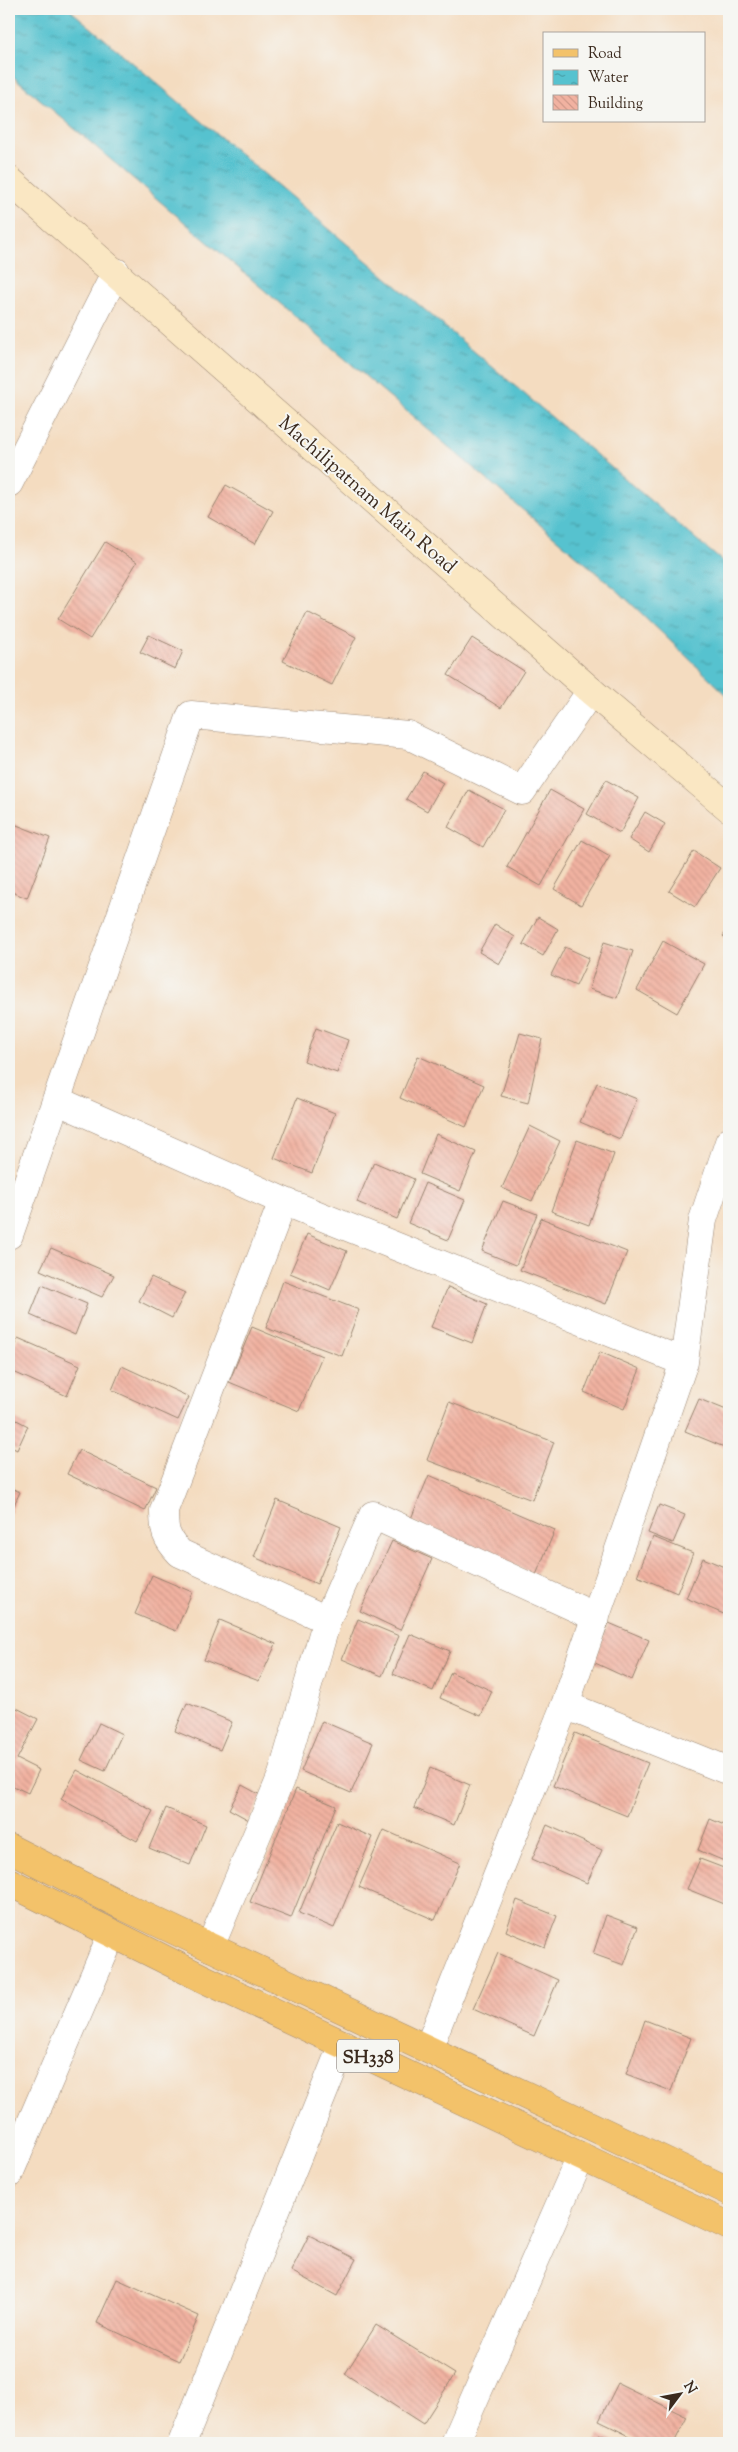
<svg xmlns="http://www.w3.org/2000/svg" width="738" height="2452" viewBox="0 0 738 2452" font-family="'Sorts Mill Goudy',serif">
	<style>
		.water { fill: url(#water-ripples); stroke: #487676 }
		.building { fill: url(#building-back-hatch) }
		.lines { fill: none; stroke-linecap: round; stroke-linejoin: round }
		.street-casing { stroke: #98836f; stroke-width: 29 }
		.secondary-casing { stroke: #98836f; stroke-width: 29 }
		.primary-casing { stroke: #98836f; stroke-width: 29 }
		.street { stroke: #fff; stroke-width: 28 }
		.secondary { stroke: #fae7c3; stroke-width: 28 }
		.primary { stroke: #f3c26a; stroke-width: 28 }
		.labels { text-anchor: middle; stroke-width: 4; stroke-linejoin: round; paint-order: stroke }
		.shield { fill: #f6f6f2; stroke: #73675e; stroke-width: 1 }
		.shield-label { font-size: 19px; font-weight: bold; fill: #3b2a1e }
		.street-label { font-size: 20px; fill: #3b2a1e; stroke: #f6f6f2 }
	</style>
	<defs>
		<pattern id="water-ripples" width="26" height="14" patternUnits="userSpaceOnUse" patternTransform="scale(1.25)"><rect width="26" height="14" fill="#56c2cf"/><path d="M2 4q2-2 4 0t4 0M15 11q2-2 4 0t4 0" fill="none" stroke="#489ea7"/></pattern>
		<pattern id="building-back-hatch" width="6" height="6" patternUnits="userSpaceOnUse" patternTransform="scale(1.25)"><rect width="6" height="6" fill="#f1b2a1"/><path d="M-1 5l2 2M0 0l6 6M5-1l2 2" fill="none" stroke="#d0998a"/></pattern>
	</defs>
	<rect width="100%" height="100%" fill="#f6f6f2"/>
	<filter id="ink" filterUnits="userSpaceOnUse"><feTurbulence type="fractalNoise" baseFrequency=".02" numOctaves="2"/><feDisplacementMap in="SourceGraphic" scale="10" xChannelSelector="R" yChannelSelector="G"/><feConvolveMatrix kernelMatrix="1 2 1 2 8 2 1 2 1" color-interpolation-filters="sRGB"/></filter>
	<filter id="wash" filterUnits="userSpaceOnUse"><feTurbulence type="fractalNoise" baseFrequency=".0096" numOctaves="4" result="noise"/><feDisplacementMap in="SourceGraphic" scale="20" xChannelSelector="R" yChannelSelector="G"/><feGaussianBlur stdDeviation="1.12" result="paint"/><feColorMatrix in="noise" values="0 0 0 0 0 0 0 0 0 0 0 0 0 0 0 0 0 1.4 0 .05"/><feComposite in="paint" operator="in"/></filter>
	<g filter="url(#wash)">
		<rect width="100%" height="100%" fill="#f4dcc0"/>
		<path class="water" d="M9,9H69L729,567V697L618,591L9,73Z"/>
		<g id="blocks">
			<path class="building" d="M226,485L273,511L255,544L208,517Z
				M105,542L137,562L90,639L58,619Z
				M307,612L356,637L332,685L283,661Z
				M149,635L183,651L175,669L140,652Z
				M472,638L524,671L501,708L448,675Z
				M423,771L443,783L427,811L406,799Z
				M606,780L639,798L620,833L587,814Z
				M469,790L504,809L483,847L448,827Z
				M550,790L584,809L541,886L507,867Z
				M645,812L665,824L649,852L629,839Z
				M9,822L50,838L27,898L9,891Z
				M582,840L610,856L581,905L554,889Z
				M694,851L720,868L695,907L669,891Z
				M538,917L558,929L543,956L523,944Z
				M495,924L515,937L499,964L479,952Z
				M729,928V941L723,936Z
				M663,941L704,964L677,1013L637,990Z
				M604,942L633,951L617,998L589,989Z
				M565,947L589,958L576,986L551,975Z
				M316,1028L348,1040L337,1073L304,1061Z
				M520,1033L542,1039L528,1103L501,1096Z
				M418,1056L484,1085L466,1127L400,1098Z
				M597,1083L637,1099L620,1139L580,1122Z
				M297,1098L335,1113L312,1173L274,1158Z
				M530,1126L560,1141L532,1201L502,1188Z
				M436,1134L476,1152L460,1191L420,1174Z
				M577,1140L614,1154L589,1225L551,1211Z
				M374,1162L414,1179L397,1219L357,1202Z
				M425,1183L465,1200L448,1240L408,1223Z
				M503,1201L537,1214L516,1265L482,1251Z
				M541,1218L627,1252L606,1304L520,1270Z
				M307,1234L347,1251L330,1290L290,1273Z
				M51,1248L114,1275L102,1297L40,1270Z
				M151,1277L185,1293L172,1318L139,1301Z
				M283,1281L359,1310L342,1356L266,1328Z
				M42,1285L87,1304L75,1335L30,1315Z
				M448,1287L487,1304L472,1343L431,1327Z
				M252,1327L322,1356L299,1411L229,1382Z
				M18,1338L80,1365L67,1396L9,1370V1359Z
				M600,1352L640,1369L624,1409L584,1392Z
				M122,1366L189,1397L178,1420L112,1390Z
				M699,1399L729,1411V1449L685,1431Z
				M449,1402L554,1442L532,1500L427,1460Z
				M9,1416L28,1426L17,1450L9,1446Z
				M79,1450L156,1487L145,1511L67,1474Z
				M429,1475L555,1530L536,1575L410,1521Z
				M9,1487L20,1492L9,1516Z
				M277,1500L341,1527L317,1584L254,1557Z
				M659,1505L685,1515L673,1543L648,1533Z
				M653,1537L693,1553L677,1593L637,1576Z
				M392,1541L432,1559L400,1630L360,1611Z
				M703,1558L729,1569V1608L726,1615L686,1598Z
				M152,1575L192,1592L176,1631L135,1614Z
				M358,1619L399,1636L382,1676L342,1659Z
				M220,1620L276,1644L259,1681L204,1660Z
				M609,1623L649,1640L632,1680L593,1662Z
				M410,1634L450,1651L433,1691L393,1674Z
				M451,1672L492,1691L481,1716L440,1698Z
				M187,1703L232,1722L220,1750L175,1731Z
				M9,1704L38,1719L17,1759L39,1770L28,1793L9,1784Z
				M322,1721L373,1743L351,1793L301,1771Z
				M99,1723L122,1734L105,1771L81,1760Z
				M575,1733L648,1763L627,1816L553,1786Z
				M430,1768L470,1785L454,1825L414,1808Z
				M77,1770L153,1811L137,1841L61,1799Z
				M242,1785L262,1796L249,1820L229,1809Z
				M296,1789L336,1806L291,1918L250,1902Z
				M166,1808L206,1825L190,1865L149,1848Z
				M710,1819L729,1827V1863L698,1850Z
				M337,1822L372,1837L334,1928L299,1913Z
				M547,1825L602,1850L587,1883L532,1859Z
				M384,1830L460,1863L435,1920L359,1887Z
				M700,1859L729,1870V1900L727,1905L687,1889Z
				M517,1900L557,1916L545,1947L506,1931Z
				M606,1915L638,1927L624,1965L593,1954Z
				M498,1953L558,1980L534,2036L473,2009Z
				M645,2020L691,2038L671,2091L626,2074Z
				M309,2235L356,2259L337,2296L291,2271Z
				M117,2279L199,2316L179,2361L97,2323Z
				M376,2325L455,2374L423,2424L345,2374Z
				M618,2383L687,2417L674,2443H644L599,2421Z
				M599,2434L620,2443H596Z"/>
		</g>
	</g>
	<g filter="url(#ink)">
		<use href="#blocks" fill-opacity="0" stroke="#98836f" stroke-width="1"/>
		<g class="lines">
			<defs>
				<path id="street" d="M9,483L116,272
					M56,1100L283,1201L684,1362
					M9,1235L191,715L408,735L522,791L591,691
					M327,1620L373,1515L596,1617
					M565,1705L729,1771
					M210,1947L282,1775L327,1620L180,1553C165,1537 164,1531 164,1510L283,1201
					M428,2049L565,1705L684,1362L703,1220L729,1142
					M9,2174L112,1934
					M182,2443L343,2044
					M455,2443L581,2156"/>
				<path id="secondary" d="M9,180L591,691L729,808"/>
				<path id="primary" d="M9,1848L125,1907L729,2191
					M9,1882L202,1978L729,2226"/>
			</defs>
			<use href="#street" class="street-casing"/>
			<use href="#secondary" class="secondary-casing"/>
			<use href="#primary" class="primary-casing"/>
			<use href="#street" class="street"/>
			<use href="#secondary" class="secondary"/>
			<use href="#primary" class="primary"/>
		</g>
	</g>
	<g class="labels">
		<rect class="shield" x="337" y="2039.5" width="62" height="33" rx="4"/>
		<g class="shield-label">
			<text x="368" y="2063">SH338</text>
		</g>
		<g class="street-label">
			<text transform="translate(368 494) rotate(41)" y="7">Machilipatnam Main Road</text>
		</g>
	</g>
	<rect width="738" height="2452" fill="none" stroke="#f6f6f2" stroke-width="30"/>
	<rect x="543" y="32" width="162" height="90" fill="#f6f6f2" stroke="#aba49d"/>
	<rect x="553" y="49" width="25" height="8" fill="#f3c26a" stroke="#aba49d"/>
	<text x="588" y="58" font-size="15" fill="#3b2a1e">Road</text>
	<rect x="553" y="70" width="25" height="15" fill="url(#water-ripples)" stroke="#aba49d"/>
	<text x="588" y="82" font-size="15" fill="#3b2a1e">Water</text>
	<rect x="553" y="95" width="25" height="15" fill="url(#building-back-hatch)" stroke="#aba49d"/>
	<text x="588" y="108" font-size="15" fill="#3b2a1e">Building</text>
	<g transform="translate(680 2394) rotate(58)" stroke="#f6f6f2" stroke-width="4" paint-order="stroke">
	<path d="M0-4L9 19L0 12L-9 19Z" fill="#3b2a1e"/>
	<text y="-8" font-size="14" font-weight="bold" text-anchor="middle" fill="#3b2a1e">N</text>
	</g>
</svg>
